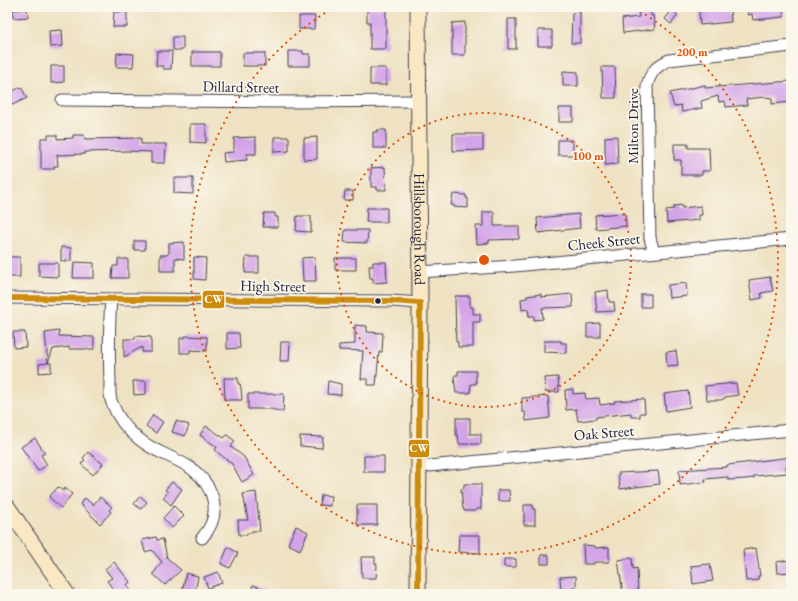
<svg xmlns="http://www.w3.org/2000/svg" width="798" height="601" viewBox="0 0 798 601" font-family="'EB Garamond',serif">
	<style>
		.building { fill: #d3a3e8 }
		.lines { fill: none; stroke-linecap: round; stroke-linejoin: round }
		.street-casing { stroke: #413f4f; stroke-width: 13 }
		.secondary-casing { stroke: #413f4f; stroke-width: 17 }
		.street { stroke: #fff; stroke-width: 11 }
		.secondary { stroke: #fae7c3; stroke-width: 15 }
		.bus-1-casing { stroke: #fbf7ec; stroke-width: 9 }
		.bus-1 { stroke: #cc8c0c; stroke-width: 6 }
		.ring { fill: none; stroke: #de560e; stroke-width: 2; stroke-dasharray: 2 4 }
		.bus-dot { fill: #22223b; stroke: #fbf7ec; stroke-width: 1.5 }
		.labels { text-anchor: middle; stroke-width: 3.5; stroke-linejoin: round; paint-order: stroke }
		.street-label { font-size: 15px; fill: #22223b; stroke: #fbf7ec }
		.centre { fill: #de560e; stroke: #fbf7ec; stroke-width: 2 }
		.ring-label { font-size: 12px; text-anchor: middle; font-weight: bold; fill: #de560e; stroke: #fbf7ec; stroke-width: 3.5; stroke-linejoin: round; paint-order: stroke }
		.line-badge { stroke: #fbf7ec; stroke-width: 1.5 }
		.badge-label { font-size: 11px; text-anchor: middle; font-weight: bold; fill: #fff }
	</style>
	<rect width="100%" height="100%" fill="#fbf7ec"/>
	<filter id="ink" filterUnits="userSpaceOnUse"><feTurbulence type="fractalNoise" baseFrequency=".025" numOctaves="2"/><feDisplacementMap in="SourceGraphic" scale="8" xChannelSelector="R" yChannelSelector="G"/><feConvolveMatrix kernelMatrix="1 2 1 2 8 2 1 2 1" color-interpolation-filters="sRGB"/></filter>
	<filter id="wash" filterUnits="userSpaceOnUse"><feTurbulence type="fractalNoise" baseFrequency=".012" numOctaves="4" result="noise"/><feDisplacementMap in="SourceGraphic" scale="16" xChannelSelector="R" yChannelSelector="G"/><feGaussianBlur stdDeviation="0.9" result="paint"/><feColorMatrix in="noise" values="0 0 0 0 0 0 0 0 0 0 0 0 0 0 0 0 0 1.4 0 .05"/><feComposite in="paint" operator="in"/></filter>
	<g filter="url(#wash)">
		<rect width="100%" height="100%" fill="#efe2c3"/>
		<g id="blocks">
			<path class="building" d="M638,7H650L651,16L653,15L655,29L623,33L622,19L639,17Z
				M704,7L730,8L731,22L700,25L699,11L705,10Z
				M747,7H783L784,17L753,20L752,14L748,15Z
				M367,8H386V49H370V22H367Z
				M27,9L28,17L13,18V10Z
				M672,10L678,15L671,24L665,19Z
				M114,12H127V27H113Z
				M580,12V43H571L572,13Z
				M299,16H315L314,29H299Z
				M508,19H516V49H508Z
				M465,22V55H452V23Z
				M62,30L63,46L50,47L49,31Z
				M538,30H552V46H538Z
				M173,37H183V50H173Z
				M157,51H172L171,69H163V66H156Z
				M288,51H303V54H310V66H288Z
				M192,52H220V66H192Z
				M117,53L134,54L133,67H116Z
				M243,53H265V66H243Z
				M51,66H64V82L51,83Z
				M602,67H615L616,98H603Z
				M370,68H386V85H370Z
				M563,71L578,72V86H563Z
				M791,81V102L772,104V98L765,97L746,99L747,105L726,107L725,101L719,102L718,96L701,101L702,108L682,112L681,105L674,107L670,93L705,85V88Z
				M21,87L27,98L12,105L10,101L7,103V94Z
				M559,108H573V122H559Z
				M190,124H206V143L190,142Z
				M377,130H386V148H373V132H377Z
				M453,134H483V150L453,151Z
				M48,135H57V139L73,138V135H84L85,139L141,138V144H166L165,163H151V152L128,151L85,152V154L57,155L58,166H54V169H41V138H48Z
				M617,136L618,164L605,165V137Z
				M256,137V154H247V160L224,162L223,153L234,152V138Z
				M274,137H289V151L274,152Z
				M317,137V159L304,160V138Z
				M558,140H573V155H558Z
				M674,144H688V148H709L710,171H702V175H681V160H674Z
				M385,167L386,190H377V187H371V168Z
				M174,178H193V194L174,193Z
				M345,191H353V200H344Z
				M453,194L466,195V198H468V208L454,207V205H451Z
				M682,205V208L701,206L702,215H699V220L667,223L666,210L674,209V206Z
				M367,208H387V222H366Z
				M483,212H494V226H519V239L489,240V243L477,244L476,226H483Z
				M264,213H275V217H278V227H263Z
				M625,213L626,226L596,229L595,215Z
				M579,214L580,228L538,233L537,218Z
				M297,216H311V232L296,231Z
				M345,230H368L367,243L344,242Z
				M134,241H145V250H134Z
				M184,242V259L175,258V271H160V255H167L169,253V243Z
				M61,247L71,248V261H61Z
				M7,257H20V277H7Z
				M194,257L206,258L205,280L194,279Z
				M246,257H259V273H245Z
				M315,257L316,281H303L302,258Z
				M335,258H356V270H335Z
				M118,259H128V278H112L113,266H118Z
				M74,262L94,263V278H73Z
				M373,262H386L387,282L373,283V278H370L369,266H373Z
				M39,263H58V277L39,276Z
				M770,277L773,291L761,293L762,298L752,300L749,280Z
				M686,283L687,296L669,298L668,285Z
				M608,290L609,302H614L615,311L597,312L595,292Z
				M541,294V297L572,294L573,307L542,308L543,319L534,320V316H529L528,309L522,310L521,299L527,298V296Z
				M641,294H651V307H641Z
				M455,296H470V307H473V314H480V322H473V347H458V342H456Z
				M600,323V337H587V324Z
				M355,325L367,326V332L383,333L382,352H379L376,385H368V379H361L363,351L339,350V345L355,344Z
				M59,331V336L94,337V349H69V347L53,349L48,363H51V372L39,373V364L48,363L45,333Z
				M13,332H25L26,347L14,348Z
				M227,333H239L240,348L227,349Z
				M135,336L151,337V352H142V347L124,357V339H135Z
				M185,336L207,337V351L190,350V353H180V338H185Z
				M544,341H561V343H566V353L544,352Z
				M281,342H290L289,361H280Z
				M676,351L678,365L667,366L666,352Z
				M458,371H476V384H471L470,393H456L454,377L455,375H458Z
				M558,377L559,392H545L544,378Z
				M224,378H238V384H240L241,388L242,400H225Z
				M133,381H146V394L134,395Z
				M328,381L341,384V395L327,394Z
				M736,383L738,395L725,397V398L721,400H707L705,386Z
				M573,389V394L585,393L586,399L599,398L600,405L615,403L614,401L644,399L645,413H640V417H631V413L596,417V419L578,421L576,409L566,410L565,390Z
				M688,391L690,407L666,411L664,394Z
				M248,394H284L283,412L271,409H248Z
				M548,396L550,418L526,421L525,412H522V398Z
				M153,415L163,422L156,433L146,426Z
				M456,418H470V434H481V444H459L458,435H456Z
				M176,421L189,425L185,436L172,432Z
				M206,426L224,438L227,435L235,441L231,447L244,457L254,475L242,482L232,464L215,450L217,447L200,435Z
				M300,436L323,437L322,448L300,446Z
				M35,438L45,453L41,455L47,465L38,471L21,447Z
				M88,452L103,464L93,475L81,464L85,460L83,458Z
				M364,456H384V472H364Z
				M791,457V466H786L787,473L754,476V478L745,479L728,480V477L705,479L706,482L680,485L679,470L727,467V465L744,463Z
				M658,471L660,484L620,489L618,473Z
				M172,482L182,489L171,505L163,498L168,492L165,490Z
				M464,484H481V509H476V511H464V509H463L461,489H464Z
				M58,487L63,491L65,488L72,494L61,508L49,497Z
				M498,490H509L510,501H498Z
				M256,492L260,531H252V533H247V535H239L238,520H248L243,494Z
				M321,495L331,496L330,506L320,505Z
				M140,496L147,502L141,509L134,504Z
				M100,497L112,507L109,510L111,512L100,524L80,504L85,498L93,505Z
				M357,505H377V525H357Z
				M524,505H533V509H535V525H524Z
				M174,506L184,516L172,528L163,518Z
				M296,526L308,532L300,550L288,544Z
				M459,535H480V553L458,552Z
				M156,537L157,540L163,539L167,558L181,570L165,585L153,574L162,562L152,550L145,552L142,540Z
				M583,545L595,546V548L609,547V562H594V564H584Z
				M228,547L238,553L230,568L221,564Z
				M756,548L760,576H758V580L746,581L743,550Z
				M541,555H549V564H541Z
				M361,557H375V564H377L376,578H362Z
				M632,558L633,569L637,568L638,593L623,594L618,560Z
				M504,559H516V567H504Z
				M791,560V572L777,573L776,562Z
				M114,562L130,582L127,585L133,594H117L107,581L112,578L105,569Z
				M710,564L713,581L693,584L691,566Z
				M218,572L222,583L208,588L204,577Z
				M186,573L198,576L195,594L182,593Z
				M576,576V587H573V594H561L560,577Z
				M253,585L274,593V594H250Z"/>
		</g>
	</g>
	<g filter="url(#ink)">
		<use href="#blocks" fill-opacity="0" stroke="#413f4f" stroke-width="1"/>
		<g class="lines">
			<defs>
				<path id="street" d="M62,100L289,102L418,101
					M654,252L650,238L647,86C650,73 656,66 669,60L791,46
					M419,272L514,266L791,239
					M7,298L391,301L420,303
					M111,299C109,327 109,354 110,382C110,388 109,397 112,403C117,416 127,430 139,439C155,453 176,457 192,469C215,487 223,515 202,538
					M419,467L791,430"/>
				<g id="secondary">
					<path id="s1" d="M418,7L420,303L418,594"/>
					<path d="M7,506L67,594"/>
				</g>
			</defs>
			<use href="#street" class="street-casing"/>
			<use href="#secondary" class="secondary-casing"/>
			<use href="#street" class="street"/>
			<use href="#secondary" class="secondary"/>
			<defs>
				<path id="bus-1" d="M7,298L391,301L420,303
					M418,594L420,303"/>
			</defs>
			<use href="#bus-1" class="bus-1-casing"/>
			<use href="#bus-1" class="bus-1"/>
		</g>
	</g>
	<g class="ring">
		<circle cx="484" cy="260" r="147"/>
		<path d="M635 8A294 294 0 1 1 333 8"/>
	</g>
	<circle class="bus-dot" cx="378" cy="301" r="3.5"/>
	<g class="labels">
		<g class="street-label">
			<text transform="translate(241 87) rotate(1)" y="5">Dillard Street</text>
			<text transform="translate(633 126) rotate(-90)" y="5">Milton Drive</text>
			<text dy="5" stroke="none"><textPath href="#s1" startOffset="222">Hillsborough Road</textPath></text>
			<text transform="translate(604 242) rotate(-6)" y="5">Cheek Street</text>
			<text transform="translate(273 286) rotate(1)" y="5">High Street</text>
			<text transform="translate(604 433) rotate(-5)" y="5">Oak Street</text>
		</g>
	</g>
	<circle cx="484" cy="260" r="6" class="centre"/>
	<g class="ring-label">
		<text x="692" y="56">200 m</text>
		<text x="588" y="160">100 m</text>
	</g>
	<g class="line-badge">
		<rect x="202" y="290" width="23" height="19" rx="4" fill="#cc8c0c"/>
		<rect x="408" y="439" width="22" height="19" rx="4" fill="#cc8c0c"/>
	</g>
	<g class="badge-label">
		<text x="214" y="303">CW</text>
		<text x="419" y="452">CW</text>
	</g>
	<rect width="798" height="601" fill="none" stroke="#fbf7ec" stroke-width="24"/>
</svg>
